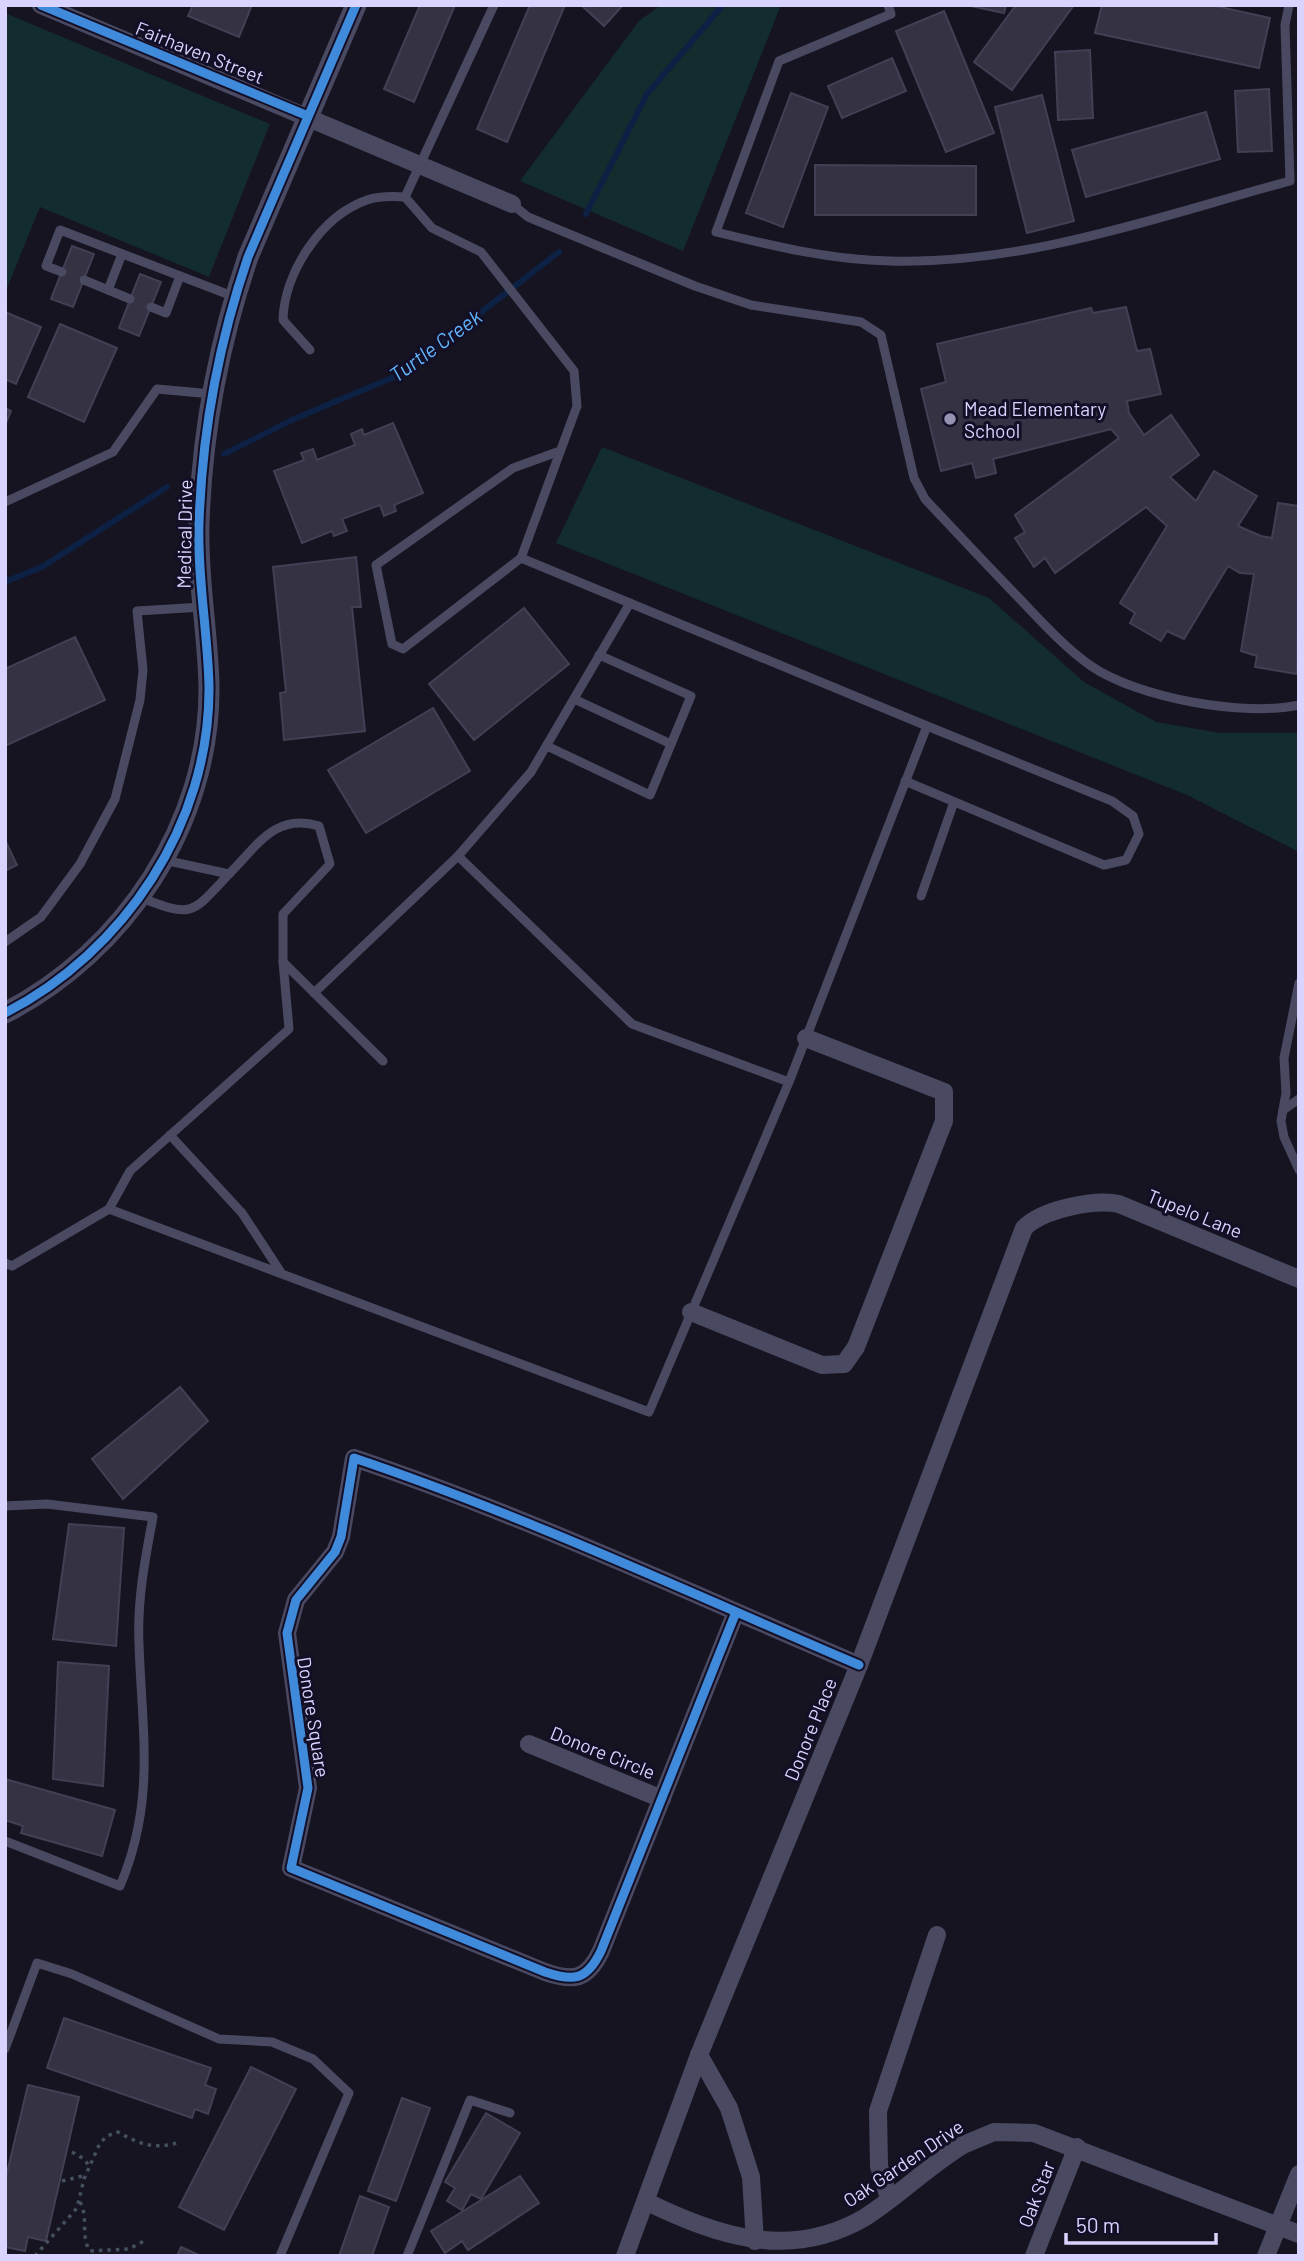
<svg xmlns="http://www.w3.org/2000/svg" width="1304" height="2261" viewBox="0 0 1304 2261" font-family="Barlow,sans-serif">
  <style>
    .green { fill: #132c2d }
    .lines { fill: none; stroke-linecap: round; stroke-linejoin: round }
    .stream { stroke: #0d2144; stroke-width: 6 }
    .building { fill: #343243; stroke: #433f54; stroke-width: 2 }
    .path { stroke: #44505f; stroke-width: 3.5; stroke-dasharray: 3.5 5; stroke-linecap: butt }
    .service { stroke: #4a4962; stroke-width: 9 }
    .minor { stroke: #4a4962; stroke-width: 18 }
    .tertiary { stroke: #4a4962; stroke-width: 21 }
    .cycleway-casing { stroke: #130f26; stroke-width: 13 }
    .cycleway { stroke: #408adc; stroke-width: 9 }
    .poi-dot { fill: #9591b1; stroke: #130f26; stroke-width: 2.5 }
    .labels { text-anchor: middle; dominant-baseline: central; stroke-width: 6; stroke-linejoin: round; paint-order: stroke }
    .street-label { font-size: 19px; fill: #d9d4ff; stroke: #130f26 }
    .poi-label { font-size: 19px; fill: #d9d4ff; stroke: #130f26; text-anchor: start }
    .water-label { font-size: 21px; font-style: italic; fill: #62b6ff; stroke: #130f26 }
  </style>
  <rect width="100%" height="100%" fill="#161421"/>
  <g class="green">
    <polygon points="661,5 781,5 683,251 520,181 639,21"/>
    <polygon points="5,13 270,124 209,277 40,207 5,293"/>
    <polygon points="602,447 989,598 1084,682 1156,722 1220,733 1299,733 1299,852 1187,795 556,543"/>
  </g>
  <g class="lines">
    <g class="stream">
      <polyline points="586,214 647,94 723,5"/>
      <polyline points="224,454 294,419 401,374 559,252"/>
      <polyline points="5,582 42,567 167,487"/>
    </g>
  </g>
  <g class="building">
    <polygon points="193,5 252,5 239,37 188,16"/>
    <polygon points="420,5 455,5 414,102 384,89"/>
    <polygon points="530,5 565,5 507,142 477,129"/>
    <polygon points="581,5 623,5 604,26"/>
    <polygon points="966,5 1006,5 1004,13"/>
    <polygon points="1016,5 1074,5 1012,90 974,62"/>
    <polygon points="1102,5 1211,5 1270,18 1259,68 1095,33"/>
    <polygon points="944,11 994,133 946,152 896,31"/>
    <polygon points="1090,50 1093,118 1058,120 1055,52"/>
    <polygon points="892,58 906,91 842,118 828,86"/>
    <polygon points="1269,89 1272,151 1238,152 1235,91"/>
    <polygon points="791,93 828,107 783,227 746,213"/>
    <polygon points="1042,95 1074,221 1027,233 995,107"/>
    <polygon points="1206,112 1220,159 1086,197 1072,150"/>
    <polygon points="815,165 976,166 976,215 815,215"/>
    <polygon points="72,246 94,254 73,307 51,299"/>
    <polygon points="140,274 161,282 139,336 119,328"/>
    <polygon points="1126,307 1137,351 1150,349 1161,394 1127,401 1129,413 1144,435 1171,415 1199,455 1170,477 1196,501 1214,471 1257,496 1238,526 1261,536 1272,538 1278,503 1299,506 1297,674 1255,667 1257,656 1241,651 1254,574 1240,573 1228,566 1184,639 1167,631 1161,641 1130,623 1135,613 1120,603 1167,526 1146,507 1055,573 1045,558 1034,567 1015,538 1025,532 1015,515 1119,438 1111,429 993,459 996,473 976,478 972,463 941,471 921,389 946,382 937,344 1091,308 1093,313"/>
    <polygon points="5,312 41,327 16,384 5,379"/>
    <polygon points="60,324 117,348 84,422 28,397"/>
    <polygon points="5,408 11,411 5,425"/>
    <polygon points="393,423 423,493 394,505 396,511 384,516 380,505 342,519 347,531 334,536 332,531 302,543 274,471 304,460 301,453 313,449 317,460 355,445 351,434 362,429 364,435"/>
    <polygon points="356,557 361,607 352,607 365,731 284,740 280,693 286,692 273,567"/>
    <polygon points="524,608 569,664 474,740 429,684"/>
    <polygon points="75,637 105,700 5,746 5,669"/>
    <polygon points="433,708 470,771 366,833 328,770"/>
    <polygon points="5,840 17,865 5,871"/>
    <polygon points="180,1387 208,1421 123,1499 92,1459"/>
    <polygon points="69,1524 124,1528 116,1646 53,1639"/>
    <polygon points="58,1662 109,1666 103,1786 53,1779"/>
    <polygon points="5,1779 115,1810 102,1856 21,1833 23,1826 5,1820"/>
    <polygon points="64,2018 211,2068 205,2085 216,2089 208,2114 195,2109 192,2118 47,2068"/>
    <polygon points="251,2067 296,2089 224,2230 179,2207"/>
    <polygon points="28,2085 79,2097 46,2241 28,2237 25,2251 5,2247 5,2181"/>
    <polygon points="402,2098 430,2108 396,2201 368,2191"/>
    <polygon points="486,2113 520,2133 481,2199 471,2194 462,2210 447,2201 455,2188 445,2182"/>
    <polygon points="520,2176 539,2203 468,2250 462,2241 445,2253 431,2231"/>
    <polygon points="360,2196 389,2207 372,2256 339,2256"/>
    <polygon points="181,2247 201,2256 177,2256"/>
  </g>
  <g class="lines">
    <g class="path">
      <polyline points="72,2152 84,2159 90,2167"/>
      <polyline points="62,2181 87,2175"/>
      <path d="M80,2202C89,2218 80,2236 90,2251L129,2249L144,2241"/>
      <path d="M35,2256L77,2208L84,2179L100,2143L107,2136L118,2132C141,2145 155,2150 180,2142"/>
    </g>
    <g class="service">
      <path d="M888,5L891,14L779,61L716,232C773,246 831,260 890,261C1026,265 1160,216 1290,181L1285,25L1289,5"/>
      <path d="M512,204L528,217L695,286L751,305L861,322L881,335L914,478L925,499C955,531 986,564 1017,596C1040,620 1064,647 1091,666C1138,698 1244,717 1299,705"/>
      <polyline points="62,272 46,266 60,230 235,297"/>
      <polyline points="84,280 130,299"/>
      <polyline points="108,290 122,254"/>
      <polyline points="151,307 166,313 180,276"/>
      <path d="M310,350L283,320C284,273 321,216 367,200C379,196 391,196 405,197"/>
      <polyline points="5,502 113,452 157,389 212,394"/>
      <polyline points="521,558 403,649 392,644 376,565 513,468 560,451"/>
      <polyline points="630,603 531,772 458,856 632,1024 789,1082"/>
      <polyline points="574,699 671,744"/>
      <polyline points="547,746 650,795 691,696 599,655"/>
      <polyline points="905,781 1104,865 1126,860 1139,834 1133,816 1112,801 927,726"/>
      <polyline points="921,896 954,802"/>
      <path d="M139,897C193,918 191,915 229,874L164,860"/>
      <polyline points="5,942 41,917 80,864 115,799 140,700 143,670 137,611 202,607"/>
      <polyline points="283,962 383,1061"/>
      <polyline points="1299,983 1284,1058 1286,1093 1281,1121 1284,1137 1299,1170"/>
      <polyline points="314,993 458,856"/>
      <polyline points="1283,1110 1299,1099"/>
      <polyline points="170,1135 242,1213 280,1271"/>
      <path d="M109,1209L130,1171L289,1029L283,962V914L330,864L319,826C275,813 258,845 229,874"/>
      <polyline points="5,1263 12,1266 109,1209 649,1412 789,1082 927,726 521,558 577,406 574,371 481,252 432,228 405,197 494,5"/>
      <path d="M5,1506L47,1504L153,1517C145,1559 137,1601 139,1644C142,1733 156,1801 120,1886L5,1841"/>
      <polyline points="5,2049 37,1963 72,1974 219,2039 272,2042 313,2059 349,2093 280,2256"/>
      <polyline points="407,2256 470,2100 510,2113"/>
    </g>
    <g class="minor">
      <polyline points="41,5 512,204"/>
      <polyline points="691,1312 822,1365 844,1364 856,1347 944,1121 944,1092 806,1038"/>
      <path d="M736,1612L601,1951C587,1980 574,1982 545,1972L291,1868L308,1788L287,1633L296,1600L335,1552L341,1537L354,1458C526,1516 692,1594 859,1665"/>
      <polyline points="529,1744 662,1799"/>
      <polyline points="699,2055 729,2108 751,2177 755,2241"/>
      <polyline points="889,2198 879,2166 878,2111 937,1935"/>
      <path d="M647,2202C718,2236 789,2261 864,2218C899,2196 928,2166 963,2145L994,2132L1034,2133L1299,2234"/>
      <path d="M625,2256L699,2055L859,1665L1024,1228C1043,1209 1094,1199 1119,1204L1299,1279"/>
      <polyline points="1034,2256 1077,2147"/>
      <polyline points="1266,2256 1299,2174"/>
    </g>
    <path class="tertiary" d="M5,1013C124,952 210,824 209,687C208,632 197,578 199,523C202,433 219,342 248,257L356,5"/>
    <g class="cycleway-casing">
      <g id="cycleway">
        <polyline points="41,5 308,116"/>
        <path d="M5,1013C124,952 210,824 209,687C208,632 197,578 199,523C202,433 219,342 248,257L356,5"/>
        <path d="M736,1612L601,1951C587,1980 574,1982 545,1972L291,1868L308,1788L287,1633L296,1600L335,1552L341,1537L354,1458C526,1516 692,1594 859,1665"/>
      </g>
    </g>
    <use href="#cycleway" class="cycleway"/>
  </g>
  <circle class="poi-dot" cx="950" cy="419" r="7"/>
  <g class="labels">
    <g class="street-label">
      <text transform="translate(200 52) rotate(22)">Fairhaven Street</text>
      <text transform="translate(184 534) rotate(-89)">Medical Drive</text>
      <text transform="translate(1195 1213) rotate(22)">Tupelo Lane</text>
      <text transform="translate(314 1717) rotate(81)">Donore Square</text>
      <text transform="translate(810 1729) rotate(-68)">Donore Place</text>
      <text transform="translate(603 1752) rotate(22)">Donore Circle</text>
      <text transform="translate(903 2163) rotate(-34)">Oak Garden Drive</text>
      <text transform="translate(1036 2194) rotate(-69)">Oak Star</text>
    </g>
    <g class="poi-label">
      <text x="964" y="408">Mead Elementary<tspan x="964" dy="22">School</tspan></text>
    </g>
    <g class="water-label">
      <text transform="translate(435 345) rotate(-36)">Turtle Creek</text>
    </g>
  </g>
  <rect width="1304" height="2261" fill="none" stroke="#d9d4ff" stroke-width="14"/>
  <path d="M1066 2233v10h150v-10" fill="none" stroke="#d9d4ff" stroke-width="3.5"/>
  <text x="1076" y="2233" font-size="21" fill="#d9d4ff" stroke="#130f26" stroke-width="5" paint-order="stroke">50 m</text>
</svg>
